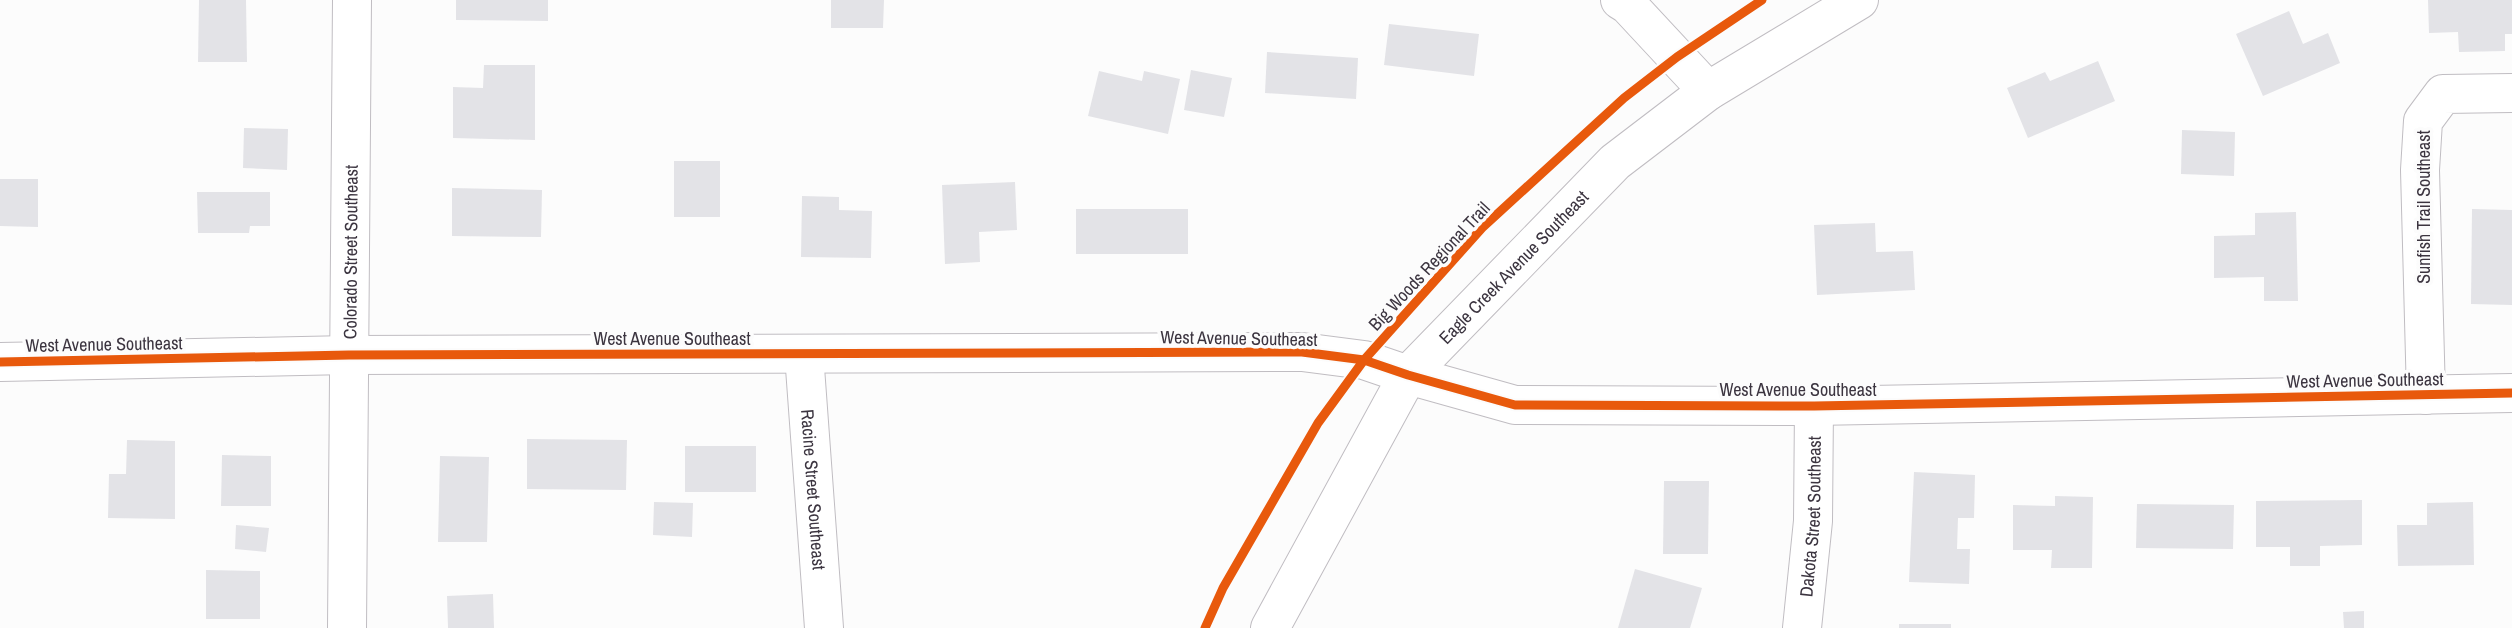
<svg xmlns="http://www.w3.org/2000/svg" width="2512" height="628" viewBox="0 0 2512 628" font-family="'Archivo Narrow',sans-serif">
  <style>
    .building { fill: #e3e3e7 }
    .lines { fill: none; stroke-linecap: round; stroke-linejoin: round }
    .street-casing { stroke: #c0bdc2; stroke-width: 40 }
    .secondary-casing { stroke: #c0bdc2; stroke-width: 40 }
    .street { stroke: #fff; stroke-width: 38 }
    .secondary { stroke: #fff; stroke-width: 38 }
    .cycleway-casing { stroke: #fcfcfc; stroke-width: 13 }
    .cycleway { stroke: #e8590c; stroke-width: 9 }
    .labels { text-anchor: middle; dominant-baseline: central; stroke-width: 7; stroke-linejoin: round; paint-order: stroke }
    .street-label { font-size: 18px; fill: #3c3540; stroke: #fcfcfc }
  </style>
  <rect width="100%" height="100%" fill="#fcfcfc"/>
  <g class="building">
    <polygon points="199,0 246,0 247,62 198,62"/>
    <polygon points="456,0 548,0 548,21 456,20"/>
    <polygon points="831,0 884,0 883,28 831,28"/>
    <polygon points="2428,0 2512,0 2512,34 2505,34 2505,51 2459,52 2458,32 2429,33"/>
    <polygon points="2289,11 2303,44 2328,33 2340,63 2263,96 2236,34"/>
    <polygon points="1389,24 1479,34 1474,76 1384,65"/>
    <polygon points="1267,52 1358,58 1356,99 1265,93"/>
    <polygon points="2098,61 2115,101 2028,138 2007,88 2045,72 2050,81"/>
    <polygon points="484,65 535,65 535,140 453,138 453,87 483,88"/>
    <polygon points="1191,70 1232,78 1224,117 1184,110"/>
    <polygon points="1099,71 1142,81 1144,71 1180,79 1168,134 1088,116"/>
    <polygon points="244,128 288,129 287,170 243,168"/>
    <polygon points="2182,130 2235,132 2234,176 2181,174"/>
    <rect x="674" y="161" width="46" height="56"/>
    <polygon points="0,179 38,179 38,227 0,226"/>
    <polygon points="1015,182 1017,230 979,232 980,262 945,264 942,185"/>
    <polygon points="452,188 542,190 541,237 452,236"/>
    <polygon points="197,192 270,192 270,226 250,226 249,233 198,233"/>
    <polygon points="802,196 839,197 839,210 872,211 871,258 801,257"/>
    <rect x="1076" y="209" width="112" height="45"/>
    <polygon points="2472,209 2512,210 2512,305 2471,304"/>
    <polygon points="2296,212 2298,301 2264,301 2264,277 2214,278 2214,236 2255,235 2255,213"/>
    <polygon points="1875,223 1876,252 1913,251 1915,290 1817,295 1814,225"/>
    <polygon points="527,439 627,440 626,490 527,489"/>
    <polygon points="127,440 175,441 175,519 108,518 109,474 126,474"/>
    <rect x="685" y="446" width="71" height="46"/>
    <polygon points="222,455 271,456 271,506 221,506"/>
    <polygon points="440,456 489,457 487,542 438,542"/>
    <polygon points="1914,472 1975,475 1974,518 1958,518 1957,549 1970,549 1969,584 1909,582"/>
    <polygon points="1664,481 1709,481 1708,554 1663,554"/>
    <polygon points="2055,496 2093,497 2092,568 2051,568 2052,550 2013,550 2013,505 2055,506"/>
    <polygon points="2362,500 2362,545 2320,546 2320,566 2290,566 2290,547 2256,547 2256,501"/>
    <polygon points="654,502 693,503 692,537 653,535"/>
    <polygon points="2473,502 2474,565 2398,566 2397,525 2427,525 2427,503"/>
    <polygon points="2137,504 2234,505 2233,549 2136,548"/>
    <polygon points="236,525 269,528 266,552 235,549"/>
    <polygon points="1635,569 1702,588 1690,628 1618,628"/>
    <polygon points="206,570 260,571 260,619 206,619"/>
    <polygon points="493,594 494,628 448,628 447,596"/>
    <polygon points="2364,611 2364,628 2344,628 2343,612"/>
    <rect x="1899" y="624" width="52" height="4"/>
  </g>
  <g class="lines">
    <g class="street-casing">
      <g id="street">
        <polyline points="1620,0 1628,5 1708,91"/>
        <path id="s1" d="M804,354L824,628"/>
        <polyline points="0,362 349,355 1302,352 1364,360 1408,375 1515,405 1814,406 2512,393"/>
        <polyline points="2426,395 2420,170 2423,121 2443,94 2512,93"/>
        <path id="s2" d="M347,628L352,0"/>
        <path id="s3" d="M1802,628L1813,521L1814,406"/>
      </g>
    </g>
    <g class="secondary-casing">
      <g id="secondary">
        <path id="s4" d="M1270,628L1408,375L1615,162L1708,91L1859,0"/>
      </g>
    </g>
    <use href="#street" class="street"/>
    <use href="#secondary" class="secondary"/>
    <g class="cycleway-casing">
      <g id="cycleway">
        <polyline points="0,362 349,355 1302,352 1364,360 1408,375 1515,405 1814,406 2512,393"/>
        <polyline points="1205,628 1223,588 1318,423 1364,360 1482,228 1624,98 1677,57 1762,0"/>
      </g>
    </g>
    <use href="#cycleway" class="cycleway"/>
  </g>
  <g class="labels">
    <g class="street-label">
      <text transform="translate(2423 207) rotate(-90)">Sunfish Trail Southeast</text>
      <text stroke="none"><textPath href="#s2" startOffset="376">Colorado Street Southeast</textPath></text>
      <text transform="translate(1429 266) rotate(-47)">Big Woods Regional Trail</text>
      <text stroke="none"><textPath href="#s4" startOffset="439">Eagle Creek Avenue Southeast</textPath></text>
      <text x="672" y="338">West Avenue Southeast</text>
      <text transform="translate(1239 338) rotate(1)">West Avenue Southeast</text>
      <text transform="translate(104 344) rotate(-1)">West Avenue Southeast</text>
      <text transform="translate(2365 380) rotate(-1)">West Avenue Southeast</text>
      <text x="1798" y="389">West Avenue Southeast</text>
      <text stroke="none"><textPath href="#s1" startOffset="136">Racine Street Southeast</textPath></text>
      <text stroke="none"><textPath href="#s3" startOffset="112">Dakota Street Southeast</textPath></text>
    </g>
  </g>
</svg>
